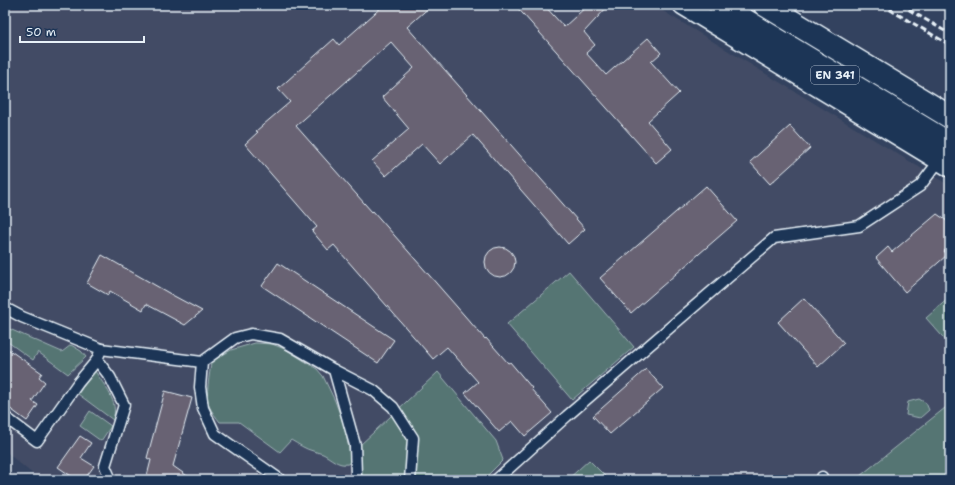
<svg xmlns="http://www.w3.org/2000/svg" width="955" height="485" viewBox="0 0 955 485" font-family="'Shantell Sans',sans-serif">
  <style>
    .built { fill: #434c65 }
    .green { fill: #547473; stroke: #9eb2b6 }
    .building { fill: #676273; stroke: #e8f1f8 }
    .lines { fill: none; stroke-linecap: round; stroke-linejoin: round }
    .lane-casing { stroke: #e8f1f8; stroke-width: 13 }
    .street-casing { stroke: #e8f1f8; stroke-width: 22 }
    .highway-casing { stroke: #e8f1f8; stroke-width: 25 }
    .lane { stroke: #1d3557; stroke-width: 10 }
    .street { stroke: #1d3557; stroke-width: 19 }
    .highway { stroke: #1d3557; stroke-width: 22 }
    .rail { stroke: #e8f1f8; stroke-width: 3; stroke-dasharray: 6 3; stroke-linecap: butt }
    .labels { text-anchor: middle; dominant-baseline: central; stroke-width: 3; stroke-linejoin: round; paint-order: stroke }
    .shield { fill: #1d3557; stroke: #abb9c8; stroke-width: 1 }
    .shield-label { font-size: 11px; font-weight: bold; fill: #e8f1f8 }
  </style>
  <rect width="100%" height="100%" fill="#33425f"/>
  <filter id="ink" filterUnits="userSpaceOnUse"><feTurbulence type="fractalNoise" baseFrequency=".025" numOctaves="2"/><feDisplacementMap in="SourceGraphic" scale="8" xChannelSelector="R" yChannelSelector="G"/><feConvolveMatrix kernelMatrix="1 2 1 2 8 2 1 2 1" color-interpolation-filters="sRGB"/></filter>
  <g filter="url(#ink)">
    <polygon class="built" points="5,5 653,5 950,186 950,480 40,480 5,451"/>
    <g class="green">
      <polygon points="569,271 634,347 572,400 507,324"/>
      <polygon points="950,297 950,345 926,318"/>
      <polygon points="5,327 62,352 71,345 81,351 86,357 68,374 38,352 33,360 5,340"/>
      <path d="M255,343L272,344L287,350L317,369L323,376L335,401L344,425L349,449L351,460L348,464C338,466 331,458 323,454C320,453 316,452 313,451C305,449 298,444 291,440L280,452L239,422H220C216,417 212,412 209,406C205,397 210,373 211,362L231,350Z"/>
      <path d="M94,371H95C105,387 119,401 113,420L78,394Z"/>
      <polygon points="438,372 496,441 503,460 483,480 361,480 359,446"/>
      <polygon points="919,399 926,403 929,410 920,418 906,415 908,402"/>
      <polygon points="950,404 950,480 855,480"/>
      <polygon points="90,411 111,426 101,441 80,426"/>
      <polygon points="589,460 609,480 567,480"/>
    </g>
    <g class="building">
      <polygon points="384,5 432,5 407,27 585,229 568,244 473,135 440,164 422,144 386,176 372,161 409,129 382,97 414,68 391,42 296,126 372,212 373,211 485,339 486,338 508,363 510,362 532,388 531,389 552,413 525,436 512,421 499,432 465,393 478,382 447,347 433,359 334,245 328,250 312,231 317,227 245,144 258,132 256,131 290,102 278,89 334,39 339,45"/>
      <polygon points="515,5 544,5 564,27 588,5 609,5 584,32 595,45 586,53 606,75 648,38 661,53 651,62 679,93 648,121 672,149 656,163"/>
      <polygon points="790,126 810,148 770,184 750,162"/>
      <polygon points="706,186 737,221 631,313 600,278"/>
      <polygon points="937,214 950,223 950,246 944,251 947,255 905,292 876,258 888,247 892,252"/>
      <circle cx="500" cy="262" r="15"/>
      <polygon points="102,255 174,296 202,311 185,325 146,304 143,310 110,291 108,295 87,283"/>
      <polygon points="278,263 394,340 378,363 262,286"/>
      <polygon points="804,298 844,343 818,367 778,322"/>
      <polygon points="5,347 42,373 39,377 45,382 32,401 38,405 27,421 5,405"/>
      <polygon points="646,369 663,388 610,434 593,416"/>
      <polygon points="165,391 192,398 173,466 193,480 146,480 151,460 147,458"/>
      <polygon points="80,436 91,443 81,458 94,466 84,480 77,480 58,467"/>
    </g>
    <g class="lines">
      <g class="lane-casing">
        <g id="lane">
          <polyline points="5,308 22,317 101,349 97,360 110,377 124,405 105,466 111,480"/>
          <polyline points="101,349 202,362 235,338 251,334 280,339 334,370 355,445 356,475 354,480"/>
          <polyline points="202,362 200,387 203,408 215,434 281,480"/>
          <polyline points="334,370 373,390 393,407 413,438 410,480"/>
          <polyline points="5,417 37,441 78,383 97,360"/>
          <polyline points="496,480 567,416 774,238 859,226 920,186 939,161"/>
          <polyline points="821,480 822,477"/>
        </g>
      </g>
      <g class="street-casing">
        <polyline id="street" points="683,5 950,167"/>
      </g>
      <g class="highway-casing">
        <g id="highway">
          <polyline points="720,5 950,144"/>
          <polyline points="765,5 950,117"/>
        </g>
      </g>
      <use href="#lane" class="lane"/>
      <use href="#street" class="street"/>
      <use href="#highway" class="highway"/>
      <g class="rail">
        <polyline points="882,5 950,45"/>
        <polyline points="901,5 950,34"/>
      </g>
    </g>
  </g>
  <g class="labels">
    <rect class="shield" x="811" y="66" width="48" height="18" rx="3"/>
    <g class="shield-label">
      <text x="835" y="75">EN 341</text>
    </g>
  </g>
  <rect width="955" height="485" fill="none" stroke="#1d3557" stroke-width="20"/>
  <rect x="10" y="10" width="935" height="465" fill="none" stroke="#e8f1f8" stroke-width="1.5" filter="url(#ink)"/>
  <path d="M20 36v6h124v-6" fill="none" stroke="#e8f1f8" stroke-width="2"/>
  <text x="26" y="36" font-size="12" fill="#e8f1f8" stroke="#1d3557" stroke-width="3" paint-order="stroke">50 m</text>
</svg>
